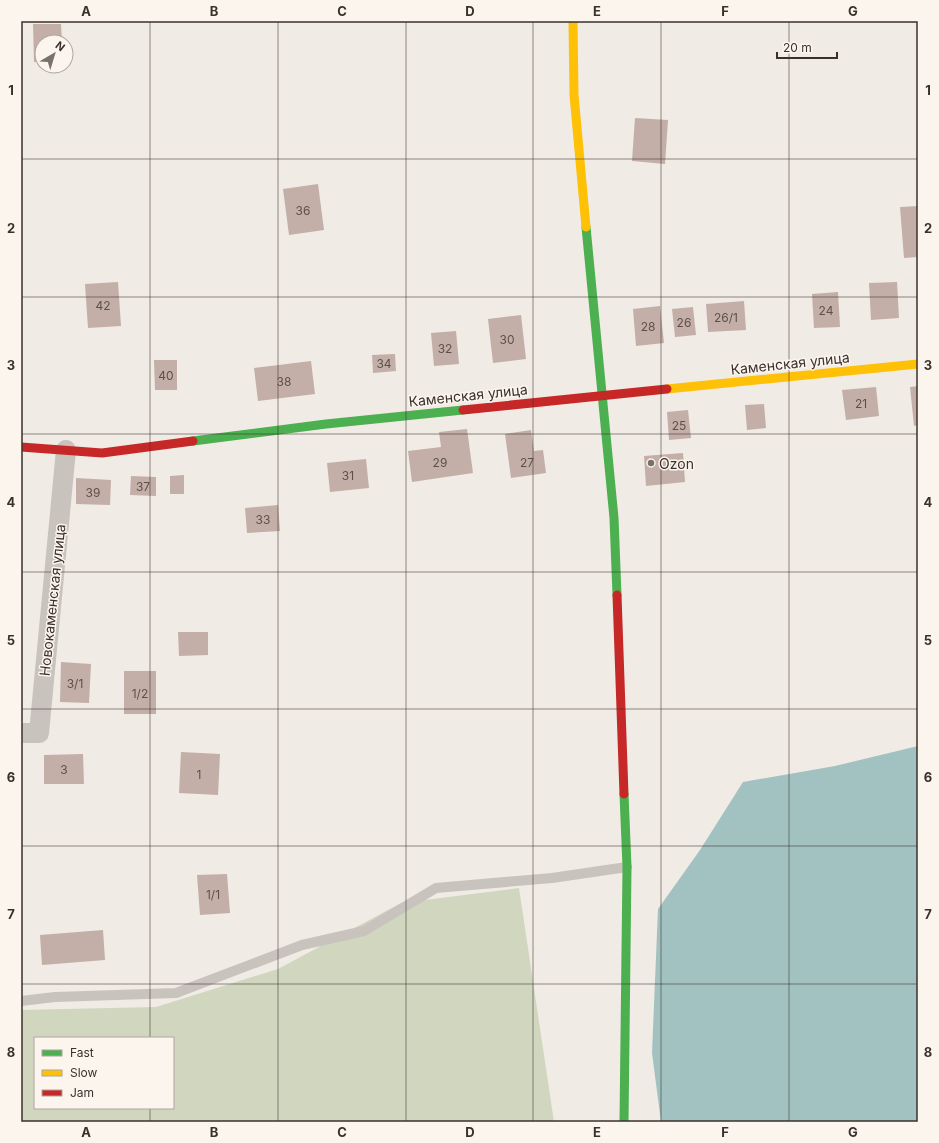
<svg xmlns="http://www.w3.org/2000/svg" width="939" height="1143" viewBox="0 0 939 1143" font-family="Inter,sans-serif">
  <style>
    .green { fill: #d1d6bf; fill-rule: evenodd }
    .water { fill: #a1c2c1 }
    .building { fill: #c3afa7 }
    .lines { fill: none; stroke-linecap: round; stroke-linejoin: round }
    .lane { stroke: #c9c3be; stroke-width: 10 }
    .street { stroke: #c9c3be; stroke-width: 20 }
    .fast { stroke: #4caf50; stroke-width: 9 }
    .slow { stroke: #ffc107; stroke-width: 9 }
    .jam { stroke: #c62828; stroke-width: 9 }
    .grid { fill: none; stroke: #3b302b; stroke-width: 1; stroke-opacity: 0.55 }
    .poi-dot { fill: #7a716c; stroke: #fbf5ee; stroke-width: 1.5 }
    .labels { text-anchor: middle; dominant-baseline: central; stroke-width: 3; stroke-linejoin: round; paint-order: stroke }
    .number-label { font-size: 12px; fill: #5d504a }
    .street-label { font-size: 14px; fill: #3b302b; stroke: #fbf5ee }
    .poi-label { font-size: 14px; fill: #3b302b; stroke: #fbf5ee; text-anchor: start }
    .neatline { fill: none; stroke: #3b302b; stroke-width: 1.5 }
    .grid-label { font-size: 13px; text-anchor: middle; font-weight: bold; fill: #3b302b }
  </style>
  <rect width="100%" height="100%" fill="#f0ebe5"/>
  <path class="green" d="M519,888L554,1122H21V1010L156,1007L278,969L401,903ZM35,1038H173V1108H35Z"/>
  <polygon class="water" points="918,746 918,1122 661,1122 652,1053 658,909 700,850 743,782 835,766"/>
  <g class="building">
    <polygon points="33,24 61,24 62,42 42,42 42,61 34,62"/>
    <polygon points="635,118 668,120 665,164 632,161"/>
    <polygon points="318,184 324,230 289,235 283,189"/>
    <polygon points="918,206 918,257 904,258 900,207"/>
    <polygon points="118,282 121,326 88,328 85,284"/>
    <polygon points="897,282 899,318 871,320 869,283"/>
    <polygon points="838,292 840,327 814,328 812,294"/>
    <polygon points="744,301 746,330 708,332 706,304"/>
    <polygon points="660,306 664,343 636,346 633,309"/>
    <polygon points="693,307 696,335 675,337 672,309"/>
    <polygon points="521,315 526,359 493,363 488,319"/>
    <polygon points="456,331 459,364 434,366 431,333"/>
    <polygon points="395,354 396,371 373,373 372,355"/>
    <polygon points="154,360 177,360 177,390 155,390"/>
    <polygon points="311,361 315,394 258,401 254,368"/>
    <polygon points="918,386 918,425 914,426 910,387"/>
    <polygon points="876,387 879,416 846,420 842,390"/>
    <polygon points="764,404 766,428 747,430 745,405"/>
    <polygon points="688,410 691,438 669,440 667,412"/>
    <polygon points="467,429 473,473 412,482 408,451 441,447 439,432"/>
    <polygon points="531,430 534,451 543,450 546,473 511,478 505,434"/>
    <polygon points="683,453 685,482 646,486 644,456"/>
    <polygon points="366,459 369,488 330,492 327,463"/>
    <polygon points="184,475 184,494 170,494 170,476"/>
    <polygon points="131,476 156,477 156,496 130,495"/>
    <polygon points="76,478 111,480 110,505 76,504"/>
    <polygon points="278,505 280,531 247,533 245,508"/>
    <polygon points="178,632 208,632 208,655 179,656"/>
    <polygon points="61,662 91,664 89,703 60,702"/>
    <rect x="124" y="671" width="32" height="43"/>
    <polygon points="181,752 220,754 218,795 179,793"/>
    <polygon points="83,754 84,784 44,784 44,755"/>
    <polygon points="227,874 230,913 200,915 197,875"/>
    <polygon points="103,930 105,960 42,965 40,935"/>
  </g>
  <g class="lines">
    <polyline class="lane" points="21,1001 55,997 176,993 302,945 364,931 436,888 552,878 627,867"/>
    <polyline class="street" points="21,733 39,733 66,450"/>
    <g class="fast">
      <polyline points="586,227 614,518 617,595"/>
      <polyline points="193,441 326,424 463,410"/>
      <polyline points="624,1122 627,867 624,794"/>
    </g>
    <g class="slow">
      <polyline points="573,21 574,95 586,227"/>
      <polyline points="667,389 918,364"/>
    </g>
    <g class="jam">
      <polyline points="463,410 667,389"/>
      <polyline points="21,447 102,453 193,441"/>
      <polyline points="617,595 624,794"/>
    </g>
  </g>
  <path class="grid" d="M150,21V1038M278,21V1122M406,21V1122M533,21V1122M661,21V1122M789,21V1122M21,159H918M21,297H918M21,434H918M21,572H918M21,709H918M21,846H918M21,984H918M150,1108V1122"/>
  <circle class="poi-dot" cx="651" cy="463" r="4"/>
  <g class="labels">
    <g class="number-label">
      <text x="303" y="210">36</text>
      <text x="103" y="305">42</text>
      <text x="826" y="310">24</text>
      <text x="726" y="317">26/1</text>
      <text x="684" y="322">26</text>
      <text x="648" y="326">28</text>
      <text x="507" y="339">30</text>
      <text x="445" y="348">32</text>
      <text x="384" y="363">34</text>
      <text x="166" y="375">40</text>
      <text x="284" y="381">38</text>
      <text x="861" y="403">21</text>
      <text x="679" y="425">25</text>
      <text x="440" y="462">29</text>
      <text x="527" y="462">27</text>
      <text x="348" y="475">31</text>
      <text x="143" y="486">37</text>
      <text x="93" y="492">39</text>
      <text x="263" y="519">33</text>
      <text x="75" y="683">3/1</text>
      <text x="140" y="693">1/2</text>
      <text x="64" y="769">3</text>
      <text x="199" y="774">1</text>
      <text x="213" y="894">1/1</text>
    </g>
    <g class="street-label">
      <text transform="translate(790 363) rotate(-6)">Каменская улица</text>
      <text transform="translate(468 395) rotate(-6)">Каменская улица</text>
      <text transform="translate(52 600) rotate(-84)">Новокаменская улица</text>
    </g>
    <g class="poi-label">
      <text x="659" y="463">Ozon</text>
    </g>
  </g>
  <rect width="939" height="1143" fill="none" stroke="#fbf5ee" stroke-width="44"/>
  <rect x="34" y="1037" width="140" height="72" fill="#fbf5ee" stroke="#aea6a0"/>
  <rect x="42" y="1050" width="20" height="6" fill="#4caf50" stroke="#aea6a0"/>
  <text x="70" y="1057" font-size="12" fill="#3b302b">Fast</text>
  <rect x="42" y="1070" width="20" height="6" fill="#ffc107" stroke="#aea6a0"/>
  <text x="70" y="1077" font-size="12" fill="#3b302b">Slow</text>
  <rect x="42" y="1090" width="20" height="6" fill="#c62828" stroke="#aea6a0"/>
  <text x="70" y="1097" font-size="12" fill="#3b302b">Jam</text>
  <g transform="translate(54 54) rotate(38)"><circle r="19" fill="#fbf5ee" stroke="#aea6a0"/>
  <path d="M0-3L7 15L0 10L-7 15Z" fill="#7a716c"/>
  <text y="-6" font-size="11" font-weight="bold" text-anchor="middle" fill="#3b302b">N</text>
  </g>
  <path d="M777 52v6h60v-6" fill="none" stroke="#3b302b" stroke-width="2"/>
  <text x="783" y="52" font-size="12" fill="#3b302b" stroke="#fbf5ee" stroke-width="3" paint-order="stroke">20 m</text>
  <rect x="22" y="22" width="895" height="1099" class="neatline"/>
  <g class="grid-label">
    <text x="86" y="16">A</text>
    <text x="214" y="16">B</text>
    <text x="342" y="16">C</text>
    <text x="470" y="16">D</text>
    <text x="597" y="16">E</text>
    <text x="725" y="16">F</text>
    <text x="853" y="16">G</text>
    <text x="11" y="95">1</text>
    <text x="928" y="95">1</text>
    <text x="11" y="233">2</text>
    <text x="928" y="233">2</text>
    <text x="11" y="370">3</text>
    <text x="928" y="370">3</text>
    <text x="11" y="507">4</text>
    <text x="928" y="507">4</text>
    <text x="11" y="645">5</text>
    <text x="928" y="645">5</text>
    <text x="11" y="782">6</text>
    <text x="928" y="782">6</text>
    <text x="11" y="919">7</text>
    <text x="928" y="919">7</text>
    <text x="11" y="1057">8</text>
    <text x="928" y="1057">8</text>
    <text x="86" y="1137">A</text>
    <text x="214" y="1137">B</text>
    <text x="342" y="1137">C</text>
    <text x="470" y="1137">D</text>
    <text x="597" y="1137">E</text>
    <text x="725" y="1137">F</text>
    <text x="853" y="1137">G</text>
  </g>
</svg>
